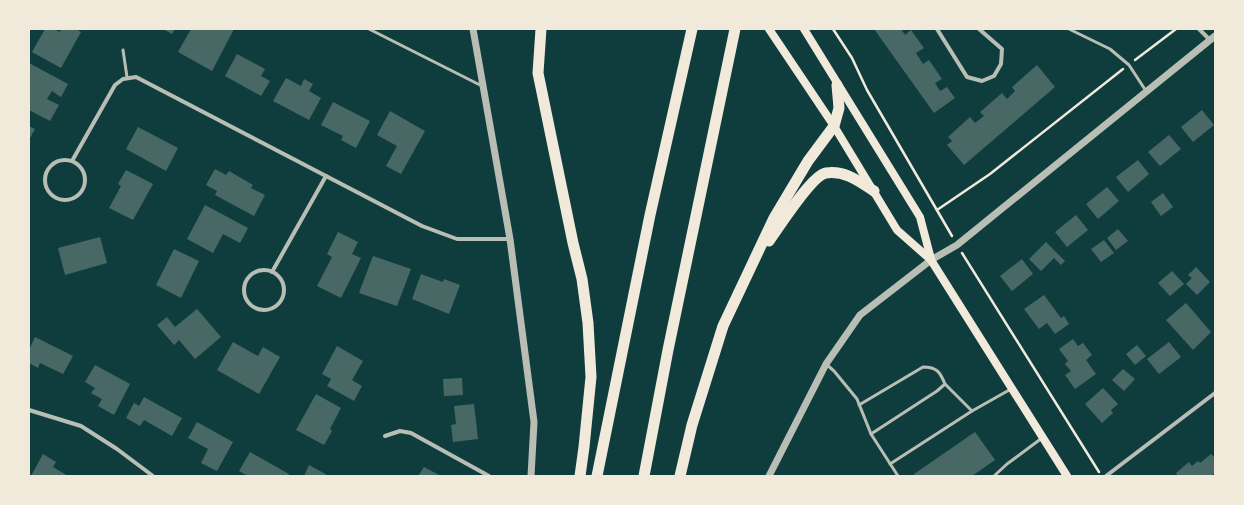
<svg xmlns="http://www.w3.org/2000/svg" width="1244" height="505" viewBox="0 0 1244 505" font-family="Cabin,sans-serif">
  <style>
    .building { fill: #486865 }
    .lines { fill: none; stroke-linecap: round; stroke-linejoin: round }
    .path { stroke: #f1e9da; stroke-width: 2.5 }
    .service { stroke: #b8beb3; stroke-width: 3 }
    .minor { stroke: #b8beb3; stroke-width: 4 }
    .tertiary { stroke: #b8beb3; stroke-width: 7 }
    .secondary { stroke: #f1e9da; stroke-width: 8 }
    .motorway { stroke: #f1e9da; stroke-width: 11 }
  </style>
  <rect width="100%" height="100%" fill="#0f3d3e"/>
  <g class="building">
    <polygon points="45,29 54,29 60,32 61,29 76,29 81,32 61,68 32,52"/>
    <polygon points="163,29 175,29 172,34"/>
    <polygon points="191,29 234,29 212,71 178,52"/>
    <polygon points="874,29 901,29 905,35 911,30 924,48 916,53 923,64 929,60 942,79 935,83 940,91 947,87 955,98 934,113"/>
    <polygon points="237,54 265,69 261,76 270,81 261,96 225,76"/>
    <polygon points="29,63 68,84 61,97 52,91 47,99 59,105 50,121 29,110"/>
    <polygon points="1037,65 1055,87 964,165 947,145 952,141 948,137 970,117 975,123 984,116 980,112 1002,93 1007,99 1015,91 1012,87"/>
    <polygon points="286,78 301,86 304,79 313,84 309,91 321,98 309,120 273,101"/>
    <polygon points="333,102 370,121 356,148 341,140 343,136 321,125"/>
    <polygon points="1202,110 1214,125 1193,142 1181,127"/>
    <polygon points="390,111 425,131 401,174 386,166 397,146 377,135"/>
    <polygon points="29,126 35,129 29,140"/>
    <polygon points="138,127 178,148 166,171 126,149"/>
    <polygon points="1169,135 1181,149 1160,166 1148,152"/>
    <polygon points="1138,160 1149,174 1128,192 1116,177"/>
    <polygon points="215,169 226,175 229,171 253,185 251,188 265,195 254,216 215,195 217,191 206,185"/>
    <polygon points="126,170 153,184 133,220 109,208 121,186 118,184"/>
    <polygon points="1107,187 1119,201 1098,219 1086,204"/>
    <polygon points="1163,193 1173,207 1161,216 1151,202"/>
    <polygon points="205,205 248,228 240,243 223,234 213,253 187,239"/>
    <polygon points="1076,215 1088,230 1067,247 1055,232"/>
    <polygon points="1118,229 1128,241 1116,250 1107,238"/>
    <polygon points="338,232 358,242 352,254 361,258 341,298 317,286 332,257 327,254"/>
    <polygon points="100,237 107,263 65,275 58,248"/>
    <polygon points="1104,240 1114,253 1101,262 1091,249"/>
    <polygon points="1046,242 1065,261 1061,265 1054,258 1041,271 1029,259"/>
    <polygon points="174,249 199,261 181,298 156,285"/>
    <polygon points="373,256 411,269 397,306 359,293"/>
    <polygon points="1022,259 1033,274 1012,291 1000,276"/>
    <polygon points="1196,267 1210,282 1197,295 1186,284 1192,278 1188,275"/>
    <polygon points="1172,271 1184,284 1170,296 1158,283"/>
    <polygon points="421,274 443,282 444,279 460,285 449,314 412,299"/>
    <polygon points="1044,295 1061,318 1064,316 1069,324 1055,334 1047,323 1039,329 1024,309"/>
    <polygon points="1186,303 1211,332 1193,350 1166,320"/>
    <polygon points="197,309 221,337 195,359 179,340 174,345 157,325 167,317 175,327"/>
    <polygon points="35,337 73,356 63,374 40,363 38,368 29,363 29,350"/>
    <polygon points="1073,339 1078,346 1083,343 1092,355 1086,360 1096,374 1075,389 1065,375 1071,371 1065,364 1068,361 1059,349"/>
    <polygon points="233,342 258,356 263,347 280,357 259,394 217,370"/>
    <polygon points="1169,342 1181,357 1159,374 1147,359"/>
    <polygon points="1137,345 1146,356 1135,365 1126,354"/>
    <polygon points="337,346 363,361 352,380 362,386 354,401 327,386 331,379 322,374"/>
    <polygon points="95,365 130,384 114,415 98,406 102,399 91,393 95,388 85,382"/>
    <polygon points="1123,369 1135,379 1124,391 1112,380"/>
    <polygon points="462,378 463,395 444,396 443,379"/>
    <polygon points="1103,388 1118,404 1111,410 1113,413 1102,423 1085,404"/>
    <polygon points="316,394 341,408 330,429 332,431 324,445 296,430"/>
    <polygon points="144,397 182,418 172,436 144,420 140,426 126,418 134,403 139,406"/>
    <polygon points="474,404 478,439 453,442 451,425 456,424 454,406"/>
    <polygon points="197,422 233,442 217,471 201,463 208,449 188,438"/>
    <polygon points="975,432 995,460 972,476 915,476 914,474"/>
    <polygon points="250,452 289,474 288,476 248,476 239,471"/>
    <polygon points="43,454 56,462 53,467 68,476 31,476"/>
    <polygon points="1211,454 1215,458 1215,472 1212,476 1178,476 1176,473 1189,462 1192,466 1198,461 1200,463"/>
    <polygon points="309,465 329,476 304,476"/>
    <polygon points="424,467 441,476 418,476"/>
  </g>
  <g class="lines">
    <g class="path">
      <polyline points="833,29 852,58 867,90 952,236"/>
      <polyline points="1135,60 1176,29"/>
      <polyline points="937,210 990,174 1123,69"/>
      <polyline points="962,253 1099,472"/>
    </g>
    <g class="service">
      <polyline points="369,29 482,86"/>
      <polyline points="1069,29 1110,49 1129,65 1146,91"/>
      <polyline points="123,50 127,77"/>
      <polyline points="826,364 834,371 857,399 871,434 898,476"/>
      <polyline points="945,384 972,411"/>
      <path d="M859,405L923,367C937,367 940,372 945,384L937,391L871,434"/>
      <polyline points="890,464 972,411 1011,389"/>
      <polyline points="994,476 1007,464 1042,438"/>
    </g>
    <g class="minor">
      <polyline points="937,29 967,77 982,81 994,76 1001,64 1002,49 979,29"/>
      <polyline points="1199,29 1210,40"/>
      <circle cx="65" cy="180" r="20"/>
      <polyline points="72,161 115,85 123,79 136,77 422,226 457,239 510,239"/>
      <circle cx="264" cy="290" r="20"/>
      <polyline points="272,272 326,176"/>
      <polyline points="29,410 81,426 117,449 153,476"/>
      <polyline points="385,436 400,431 411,433 489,476"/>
      <polyline points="1106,476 1215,393"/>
    </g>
    <g class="tertiary">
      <polyline points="473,29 510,239 534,422 531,476"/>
      <polyline points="769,476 826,364 860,315 931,260 957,245 1215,36"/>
    </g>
    <g class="secondary">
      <polyline points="769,29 834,126 897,230 931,260 1067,476"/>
      <polyline points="804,29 920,217 931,259"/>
    </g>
    <g class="motorway">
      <polyline points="541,29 538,73 573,243 582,279 588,323 591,377 584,447 580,476"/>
      <path d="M769,241C779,227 812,175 826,173C845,170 860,182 874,191"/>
      <polyline points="597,476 650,215 692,29"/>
      <polyline points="644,476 668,350 735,29"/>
      <polyline points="680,476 692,425 723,326 774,218 808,161 834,126 839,108 837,85"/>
    </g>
  </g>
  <rect width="1244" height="505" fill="none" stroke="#f1e9da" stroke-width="60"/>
</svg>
